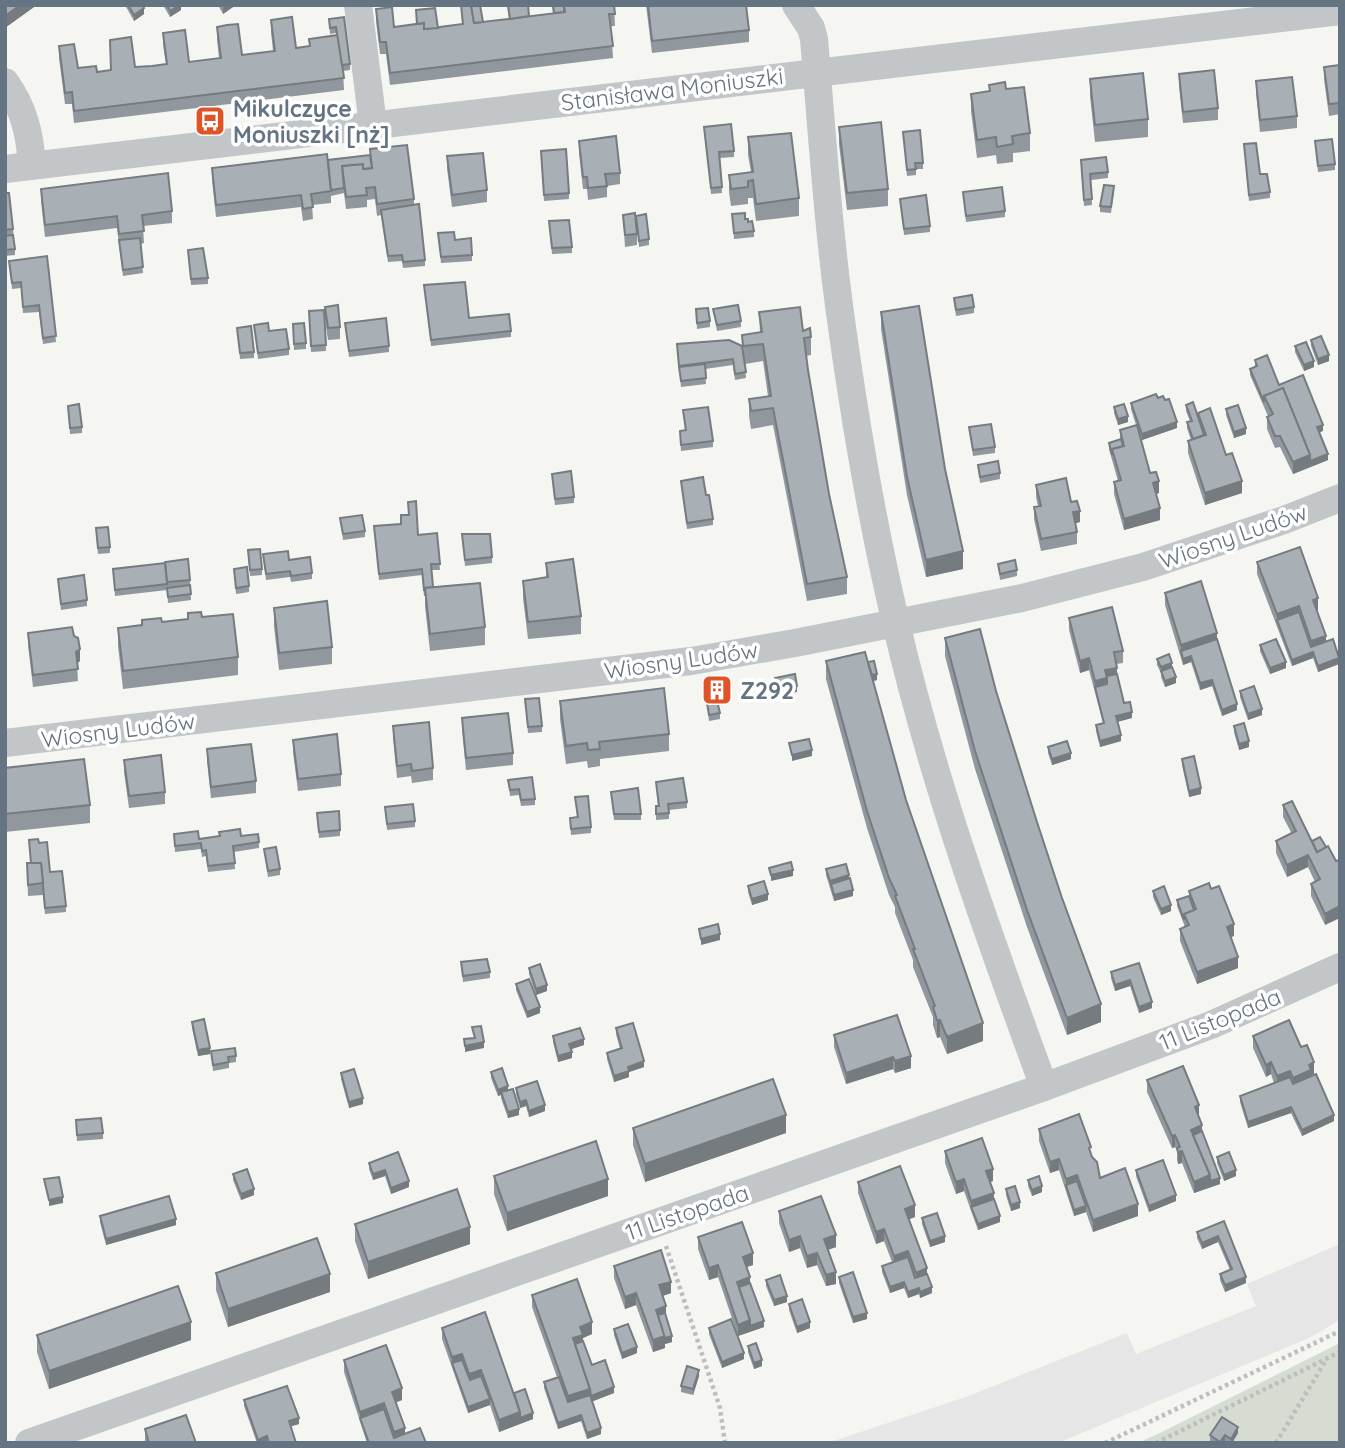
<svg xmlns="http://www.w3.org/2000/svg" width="1345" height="1448" viewBox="0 0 1345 1448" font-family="Quicksand,sans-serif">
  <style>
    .built { fill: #e5e6e5 }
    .green { fill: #d6dcd2 }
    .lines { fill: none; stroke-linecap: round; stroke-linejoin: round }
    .path { stroke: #bcbec0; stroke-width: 4.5; stroke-dasharray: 3.5 3.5; stroke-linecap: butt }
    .minor { stroke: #c2c6c9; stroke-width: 28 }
    .wall { fill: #90979d }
    .shaded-wall { fill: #767b7f }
    .building { fill: #a8b0b6; stroke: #767b7f; stroke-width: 2 }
    .labels { text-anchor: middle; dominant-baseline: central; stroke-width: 7; stroke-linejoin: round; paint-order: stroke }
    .street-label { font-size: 23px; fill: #647482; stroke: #fff }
    .poi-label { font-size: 23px; font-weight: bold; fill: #647482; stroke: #fff; text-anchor: start }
  </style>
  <rect width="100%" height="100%" fill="#f5f5f1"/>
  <polygon class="built" points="1340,1244 1340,1320 1309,1338 1058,1443 828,1443 966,1397 1127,1333 1136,1354 1256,1306 1247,1284"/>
  <polygon class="green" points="1340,1343 1340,1443 1138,1443 1162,1432"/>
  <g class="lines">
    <g class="path">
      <polyline points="666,1246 720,1408 725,1443"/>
      <polyline points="1105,1443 1340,1331"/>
      <polyline points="1156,1443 1340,1352"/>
      <polyline points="1276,1443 1326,1360"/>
    </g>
    <g class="minor">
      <polyline points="358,5 373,125"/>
      <path d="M796,5L811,28L814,39C822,133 828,227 841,320C855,421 872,523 896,623C933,782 988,934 1044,1087"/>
      <path d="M5,82C24,108 30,134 32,166"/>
      <polyline points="5,169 1340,11"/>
      <polyline points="5,743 691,661 795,643 1022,598 1143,567 1284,520 1340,498"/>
      <polyline points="29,1443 1044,1087 1211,1025 1340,967"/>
    </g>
  </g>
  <g class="wall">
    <polygon points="125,5 143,5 144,14 134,21"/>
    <polygon points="163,5 181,5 181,10 170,17"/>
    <polygon points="218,5 233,5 233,7 223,14"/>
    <polygon points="461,5 483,22 509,19 507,5 528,5 529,16 553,13 552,5 614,5 615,26 611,26 613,58 390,85 386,54 380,54 376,21 376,9 394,27 417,24 416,10 438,28 462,24"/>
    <polygon points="646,5 746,5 749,30 749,42 652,53"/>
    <polygon points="344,17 350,64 350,70 343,71 344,90 74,123 72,104 65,104 59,58 59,46 78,68 97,72 152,66 166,64 163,45 163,33 189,62 219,58 217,39 217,27 242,55 273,51 271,32 271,20 296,48 309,46 309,39 337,35 336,33 330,34 329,19"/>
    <polygon points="1340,65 1340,114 1329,116 1324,79 1324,67"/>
    <polygon points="1179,74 1218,108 1218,120 1183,123 1179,86"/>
    <polygon points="1090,79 1148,119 1148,137 1095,142 1090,96"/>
    <polygon points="1256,81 1297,116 1297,128 1260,132 1256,93"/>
    <polygon points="989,85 1006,89 1030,133 1030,151 1013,153 1013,162 997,164 996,155 977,158 971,111 971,94 989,91"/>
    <polygon points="704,127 734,151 734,157 719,158 722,193 711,194"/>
    <polygon points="839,127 888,189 888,206 847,210 839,144"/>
    <polygon points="903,132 923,163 923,169 916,169 916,175 907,176"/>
    <polygon points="748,137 799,198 799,216 756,221 753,198 748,198 748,204 731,206 729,192 729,175 751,172 748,155"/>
    <polygon points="579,141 620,173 620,184 607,186 607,197 588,200 587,189 583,189 579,153"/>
    <polygon points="1315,141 1335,164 1335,170 1318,172"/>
    <polygon points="1244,144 1270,192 1270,198 1249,201"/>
    <polygon points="370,149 414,199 414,205 425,260 425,266 403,268 402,261 388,262 381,215 377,216 375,199 367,200 367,207 346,209 344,193 331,196 331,203 312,205 313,219 303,221 301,207 216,217 212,180 212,168 328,160 370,155"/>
    <polygon points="447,156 487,190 487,202 452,207 447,168"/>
    <polygon points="541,157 569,193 569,199 544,201"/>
    <polygon points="1081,166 1108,172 1108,178 1091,180 1092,205 1084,206"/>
    <polygon points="41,189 172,211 172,223 143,226 144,243 141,244 143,273 123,276 117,228 45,237 41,201"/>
    <polygon points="963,192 1005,211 1005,217 966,222"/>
    <polygon points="1114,192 1111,213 1100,212 1100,206"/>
    <polygon points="5,193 13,229 15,249 15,255 5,256"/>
    <polygon points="900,199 930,226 930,232 904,235"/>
    <polygon points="732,214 748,222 754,231 754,237 734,239"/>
    <polygon points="623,215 637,234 637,245 625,247"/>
    <polygon points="636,216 649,239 649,245 639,247"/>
    <polygon points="549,221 572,247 572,253 552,254"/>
    <polygon points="438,233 455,240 472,255 472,261 441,263"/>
    <polygon points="188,250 208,278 208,284 191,285"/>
    <polygon points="47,256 56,342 43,344 39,312 23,313 21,288 12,289 9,261"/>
    <polygon points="424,285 469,318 511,331 511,337 431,346"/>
    <polygon points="954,298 974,307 974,313 956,316"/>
    <polygon points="325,307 340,327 340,339 328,340 325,319"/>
    <polygon points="696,309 710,321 710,327 697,329"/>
    <polygon points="713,309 741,321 741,327 717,331"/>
    <polygon points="324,310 326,351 311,352 309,311"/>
    <polygon points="759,312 803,331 811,337 811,355 806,356 829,494 847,577 847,594 807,601 773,425 751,429 749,416 749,399 768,396 763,361 745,364 746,378 735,380 733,365 705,369 706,384 681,387 677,344 742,346 742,335 760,333"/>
    <polygon points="881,312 945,469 963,569 926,577 907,495 881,329"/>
    <polygon points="345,323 389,346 389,352 349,357"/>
    <polygon points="254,325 269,331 289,349 289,355 258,359"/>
    <polygon points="237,328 254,352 254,358 240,359"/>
    <polygon points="293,330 306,343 306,349 294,350"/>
    <polygon points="1311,340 1329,361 1318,365 1311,346"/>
    <polygon points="1295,346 1314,367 1304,371 1295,352"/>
    <polygon points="1255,360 1323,431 1319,432 1328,460 1293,474 1280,447 1275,448 1267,429 1267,417 1268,416 1250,375 1250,369 1255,367"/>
    <polygon points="1158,398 1177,428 1142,440 1138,430 1150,473 1159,493 1156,494 1160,520 1124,530 1114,494 1114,482 1118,481 1109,449 1109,443 1120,440 1120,430 1136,425 1131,409 1131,403"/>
    <polygon points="1186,405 1198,419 1198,413 1226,455 1242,493 1205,505 1188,453 1188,441 1191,440 1187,428 1187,422 1190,421 1186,411"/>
    <polygon points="68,406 82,427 82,433 70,434"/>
    <polygon points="1114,407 1128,422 1118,425 1114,413"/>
    <polygon points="1226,409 1246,434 1234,438 1226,415"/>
    <polygon points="683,410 713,441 713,447 681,451 680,431 685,430"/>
    <polygon points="969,427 995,447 995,453 973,456"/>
    <polygon points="978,465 1000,473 1000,479 980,483"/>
    <polygon points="552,474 574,497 574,503 555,505"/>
    <polygon points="681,481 706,495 713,519 713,525 687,529"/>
    <polygon points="1036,485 1071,502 1080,522 1075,523 1077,532 1077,544 1041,551 1034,519 1034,507 1038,506 1036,497"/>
    <polygon points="340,518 365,531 365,537 343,540"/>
    <polygon points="374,526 418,535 437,533 440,570 431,570 433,587 485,627 485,645 430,651 425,606 425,596 424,596 422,575 379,580"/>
    <polygon points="96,534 110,547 110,553 98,554"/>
    <polygon points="462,534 492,557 492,563 465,566"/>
    <polygon points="263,554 289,560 312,573 312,579 291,582 290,577 266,580"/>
    <polygon points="248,556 262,569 262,575 250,576"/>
    <polygon points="1257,562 1318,610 1317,611 1326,641 1339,664 1318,672 1313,658 1292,666 1257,574"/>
    <polygon points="546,563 581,616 581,634 528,639 523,598 523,581 546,578"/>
    <polygon points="998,564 1017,570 1017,576 1000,580"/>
    <polygon points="113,569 190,580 191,600 168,603 167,590 115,596"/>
    <polygon points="234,569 249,586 249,592 236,594"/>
    <polygon points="58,579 87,600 87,606 61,610"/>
    <polygon points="1165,593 1217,639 1237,710 1222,716 1212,686 1200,690 1191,662 1183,665 1165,605"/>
    <polygon points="274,608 332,647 332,664 279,670 274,626"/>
    <polygon points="188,613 202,617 238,657 238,675 123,689 118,646 118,628 142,625 142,620 162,622 188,619"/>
    <polygon points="1069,618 1123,651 1123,663 1116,664 1117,674 1124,703 1132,718 1117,722 1121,741 1100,747 1096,731 1096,725 1103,723 1089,670 1080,673 1069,630"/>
    <polygon points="28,633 74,636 80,661 77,663 78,681 33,687 28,645"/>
    <polygon points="945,638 996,691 1036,819 1101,1022 1067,1035 1027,927 975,769 945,656"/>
    <polygon points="1260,645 1286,668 1270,674 1260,651"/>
    <polygon points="1157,659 1176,683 1165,687 1161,677 1161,673 1157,665"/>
    <polygon points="826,661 868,662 877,680 873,681 906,800 983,1041 947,1054 940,1037 937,1038 933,1025 933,1017 913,967 913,960 895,913 895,907 889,895 867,828 826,679"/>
    <polygon points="711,681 723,687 721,696 716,697 711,693"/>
    <polygon points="1240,691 1262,715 1248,720 1240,697"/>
    <polygon points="525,699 542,726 542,732 528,733"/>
    <polygon points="560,701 669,734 669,751 600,759 600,766 588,768 587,761 566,764 560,719"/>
    <polygon points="707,703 720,713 720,719 709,721"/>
    <polygon points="462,718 513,753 513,765 466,770 462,730"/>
    <polygon points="393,726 433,768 433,780 412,783 411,776 397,778 393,737"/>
    <polygon points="1234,726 1249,747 1239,750 1234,732"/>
    <polygon points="293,740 341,774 341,786 298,791 293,752"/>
    <polygon points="1048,747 1071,759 1052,765 1048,753"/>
    <polygon points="207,749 256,781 256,793 211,798 207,761"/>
    <polygon points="1182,759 1201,794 1189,797 1182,765"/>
    <polygon points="124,760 165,792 165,804 129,808 124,772"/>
    <polygon points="5,768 90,805 90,823 5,832"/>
    <polygon points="508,780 535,799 535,805 521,806 519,795 510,796"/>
    <polygon points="656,782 687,802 687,808 669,810 669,819 656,820 656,806 658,806"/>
    <polygon points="611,792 641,814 641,820 614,820"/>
    <polygon points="575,797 591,827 591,833 571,835 570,818 577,817"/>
    <polygon points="1283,805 1312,841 1326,847 1325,925 1311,896 1311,884 1315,882 1308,867 1287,877 1276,853 1276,841 1292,834 1283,817"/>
    <polygon points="385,807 415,821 415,827 387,830"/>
    <polygon points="317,813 340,830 340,836 319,838"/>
    <polygon points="219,832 241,836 259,842 259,848 234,852 235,869 208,872 206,856 202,857 201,849 175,852 174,834 199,839 219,836"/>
    <polygon points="264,849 280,869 280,875 268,877"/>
    <polygon points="27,863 30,863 50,872 66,906 66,912 45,914 43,895 28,896"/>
    <polygon points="826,869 849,878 853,896 834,901 826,875"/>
    <polygon points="748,886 768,900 752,905 748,892"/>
    <polygon points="1153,891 1171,911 1161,915 1153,897"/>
    <polygon points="1189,891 1234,936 1230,937 1238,968 1197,984 1180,941 1180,929 1185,927 1177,906 1177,900 1189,897"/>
    <polygon points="461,962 490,972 490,978 463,982"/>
    <polygon points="1139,963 1152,1008 1139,1013 1130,986 1115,991 1111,978 1111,972"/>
    <polygon points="529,968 547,991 536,995 529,974"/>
    <polygon points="516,984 540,1013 527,1018 516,990"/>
    <polygon points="897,1015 911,1068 895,1073 893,1069 846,1084 834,1047 834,1035"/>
    <polygon points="192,1022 210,1054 198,1056 192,1028"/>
    <polygon points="616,1028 644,1067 629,1072 629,1077 614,1082 607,1059 607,1053 620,1049 616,1034"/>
    <polygon points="553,1036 584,1045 571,1049 572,1058 558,1062 553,1042"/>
    <polygon points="1253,1036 1301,1047 1314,1074 1311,1076 1334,1121 1302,1136 1291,1113 1248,1128 1240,1102 1240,1096 1274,1083 1271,1074 1266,1077 1253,1048"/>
    <polygon points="211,1051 236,1056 236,1062 229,1063 229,1068 213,1071"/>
    <polygon points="491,1072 508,1090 519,1115 508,1118 501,1098 501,1095 498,1096 491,1078"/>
    <polygon points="341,1073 363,1104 349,1108 341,1079"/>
    <polygon points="1147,1080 1199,1117 1202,1131 1220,1184 1194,1193 1182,1163 1178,1164 1177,1160 1177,1151 1175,1147 1172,1148 1147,1092"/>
    <polygon points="516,1088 545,1111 529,1117 526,1106 520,1108 516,1094"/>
    <polygon points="76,1126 103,1133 103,1139 77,1141"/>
    <polygon points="633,1128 786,1133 645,1182 633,1145"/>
    <polygon points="1039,1129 1091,1155 1100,1178 1138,1216 1093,1232 1086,1212 1074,1216 1059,1170 1050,1173 1039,1141"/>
    <polygon points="945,1151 993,1181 990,1182 1000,1222 978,1230 964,1191 956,1194 945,1163"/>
    <polygon points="398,1152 409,1187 391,1194 385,1176 373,1180 369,1169 369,1163"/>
    <polygon points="1217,1157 1236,1176 1224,1181 1217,1163"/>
    <polygon points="1136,1170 1176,1201 1149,1212 1136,1176"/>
    <polygon points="233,1174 254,1195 241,1200 233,1180"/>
    <polygon points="494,1176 608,1196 507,1231 494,1194"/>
    <polygon points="1028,1180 1042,1192 1032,1196 1028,1186"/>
    <polygon points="858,1182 915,1217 908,1219 927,1274 932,1293 920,1298 919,1294 908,1298 904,1288 890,1293 882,1272 882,1266 892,1262 884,1241 876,1244 858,1193"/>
    <polygon points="1006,1189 1020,1208 1011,1211 1006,1195"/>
    <polygon points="779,1211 836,1247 828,1250 836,1284 826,1286 817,1265 807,1268 800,1248 789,1252 779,1223"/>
    <polygon points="100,1216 176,1225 106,1245 100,1222"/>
    <polygon points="922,1218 945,1242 930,1247 922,1224"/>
    <polygon points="1224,1221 1246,1283 1225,1292 1220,1280 1220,1274 1230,1270 1218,1242 1202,1249 1197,1238 1197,1232"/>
    <polygon points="355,1224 470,1244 368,1279 355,1241"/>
    <polygon points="698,1237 753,1265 747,1267 750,1283 764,1327 738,1336 718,1277 709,1280 698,1249"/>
    <polygon points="614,1266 671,1293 663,1296 666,1317 672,1342 665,1344 665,1348 653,1352 636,1305 625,1309 614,1278"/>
    <polygon points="216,1273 330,1292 228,1327 216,1290"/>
    <polygon points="839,1277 867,1319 853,1323 839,1283"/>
    <polygon points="766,1280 787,1302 774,1306 766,1286"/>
    <polygon points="532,1295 592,1334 583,1338 583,1341 592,1365 614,1393 592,1401 601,1434 587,1439 581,1421 558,1429 544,1388 544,1382 557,1377 532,1307"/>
    <polygon points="789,1304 810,1328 797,1333 789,1310"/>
    <polygon points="442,1328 514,1393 533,1419 499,1432 490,1405 468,1413 442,1339"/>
    <polygon points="709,1328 744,1359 722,1368 709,1334"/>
    <polygon points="614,1329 637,1353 622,1359 614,1335"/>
    <polygon points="37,1335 191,1340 49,1389 37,1352"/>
    <polygon points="748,1346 762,1366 754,1369 748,1352"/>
    <polygon points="344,1360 402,1400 396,1402 405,1434 426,1443 367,1443 344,1372"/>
    <polygon points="699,1376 693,1395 681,1392 681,1386"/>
    <polygon points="244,1400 299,1424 291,1426 296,1443 257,1443 244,1406"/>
    <polygon points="145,1429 196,1443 145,1443"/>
    <polygon points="1238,1433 1232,1443 1228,1443 1225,1441 1224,1443 1213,1443 1210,1441 1210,1435"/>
  </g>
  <g class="shaded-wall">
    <polygon points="20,5 37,5 5,28 5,16"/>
    <polygon points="179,5 181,5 181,10 170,17 170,11"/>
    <polygon points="227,5 233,5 233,7 223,14 223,8"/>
    <polygon points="144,8 144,14 134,21 134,15"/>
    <polygon points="1329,355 1329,361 1318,365 1318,359"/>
    <polygon points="1314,361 1314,367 1304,371 1304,365"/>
    <polygon points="1128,416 1128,422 1118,425 1118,419"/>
    <polygon points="1177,422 1177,428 1142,440 1142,434"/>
    <polygon points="1323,425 1323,431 1317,433 1317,427"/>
    <polygon points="1246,428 1246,434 1234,438 1234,432"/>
    <polygon points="1328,454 1328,460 1293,474 1293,462 1310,455"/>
    <polygon points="1159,481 1159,493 1153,495 1153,483"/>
    <polygon points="1242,481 1242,493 1205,505 1205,493"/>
    <polygon points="1160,508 1160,520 1124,530 1124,519"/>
    <polygon points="1080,511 1080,522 1073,524 1073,512"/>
    <polygon points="963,551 963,569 926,577 926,560"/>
    <polygon points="1318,598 1318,610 1313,612 1313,600"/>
    <polygon points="1299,606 1299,618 1277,620 1277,614"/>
    <polygon points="1217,633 1217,645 1181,651 1181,645"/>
    <polygon points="1326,636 1326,647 1313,652 1313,658 1292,666 1292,660 1311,653 1311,641"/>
    <polygon points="80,649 80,661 76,664 76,652"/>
    <polygon points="1191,656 1191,662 1183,665 1183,659"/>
    <polygon points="1089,658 1089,670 1080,673 1080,661"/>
    <polygon points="1339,658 1339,664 1318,672 1318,666"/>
    <polygon points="1286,662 1286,668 1270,674 1270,668"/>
    <polygon points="1172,663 1172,669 1161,673 1161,667"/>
    <polygon points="1117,668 1117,680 1107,690 1095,687 1095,681 1105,670"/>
    <polygon points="877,674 877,680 869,682 869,676"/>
    <polygon points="1176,677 1176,683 1165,687 1165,681"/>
    <polygon points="1212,680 1212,686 1200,690 1200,683"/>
    <polygon points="723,681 723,687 721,696 716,697 716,691"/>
    <polygon points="797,686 797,692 778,696 778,690"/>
    <polygon points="1237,704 1237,710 1222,716 1222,710"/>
    <polygon points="1262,709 1262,715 1248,720 1248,714"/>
    <polygon points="1132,712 1132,718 1116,722 1116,716"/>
    <polygon points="1121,735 1121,741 1100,747 1100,741"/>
    <polygon points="1249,741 1249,747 1239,750 1239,744"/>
    <polygon points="812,750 812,756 792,761 792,755"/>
    <polygon points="1071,753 1071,759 1052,765 1052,759"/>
    <polygon points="1201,788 1201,794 1189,797 1189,791"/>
    <polygon points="1308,855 1308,867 1287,877 1287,865"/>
    <polygon points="793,870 793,876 771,881 771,875"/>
    <polygon points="849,875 849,881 831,884 831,887 830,887 830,881"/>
    <polygon points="853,890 853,896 834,901 834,895"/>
    <polygon points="768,894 768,900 752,905 752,899"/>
    <polygon points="1171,905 1171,911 1161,915 1161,909"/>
    <polygon points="1340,906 1340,918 1325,925 1325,914"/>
    <polygon points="1234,924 1234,936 1227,939 1227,927"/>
    <polygon points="720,934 720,940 701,945 701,939"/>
    <polygon points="1238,957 1238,968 1197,984 1197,972"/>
    <polygon points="1130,980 1130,986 1115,991 1115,985"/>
    <polygon points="547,985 547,991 536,995 536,989"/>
    <polygon points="1152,1002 1152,1008 1139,1013 1139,1007"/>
    <polygon points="1101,1004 1101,1022 1067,1035 1067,1018"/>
    <polygon points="540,1007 540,1013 527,1018 527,1012"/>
    <polygon points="937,1020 940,1020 940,1037 937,1038"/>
    <polygon points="983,1023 983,1041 947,1054 947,1037"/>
    <polygon points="584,1039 584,1045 569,1050 569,1044"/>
    <polygon points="484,1042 484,1048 465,1052 465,1046"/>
    <polygon points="210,1048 210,1054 198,1056 198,1050"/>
    <polygon points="572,1052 572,1058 558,1062 558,1056"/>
    <polygon points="911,1056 911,1068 895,1073 895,1061"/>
    <polygon points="893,1057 893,1069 846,1084 846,1073"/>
    <polygon points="644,1061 644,1067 629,1072 629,1077 614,1082 614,1076 628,1067"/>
    <polygon points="1271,1062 1271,1074 1266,1077 1266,1065"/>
    <polygon points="1314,1062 1314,1074 1311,1075 1311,1082 1293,1090 1293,1078 1309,1065"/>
    <polygon points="1290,1071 1290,1083 1277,1088 1277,1076"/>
    <polygon points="508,1086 508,1092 498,1096 498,1090"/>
    <polygon points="363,1098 363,1104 349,1108 349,1102"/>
    <polygon points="526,1100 526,1106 520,1108 520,1102"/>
    <polygon points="545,1105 545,1111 529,1117 529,1111"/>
    <polygon points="1199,1105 1199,1117 1195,1107"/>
    <polygon points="1291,1107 1291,1113 1248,1128 1248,1122"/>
    <polygon points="519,1109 519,1115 508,1118 508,1112"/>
    <polygon points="786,1115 786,1133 645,1182 645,1164"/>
    <polygon points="1334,1115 1334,1121 1302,1136 1302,1130"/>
    <polygon points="1202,1125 1202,1137 1191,1136 1191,1130"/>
    <polygon points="1175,1135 1175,1147 1172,1148 1172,1136"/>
    <polygon points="1182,1151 1182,1163 1178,1164 1178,1152"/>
    <polygon points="1059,1159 1059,1170 1050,1173 1050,1162"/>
    <polygon points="993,1169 993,1181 986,1183 986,1171"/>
    <polygon points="385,1170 385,1176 373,1180 373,1174"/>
    <polygon points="1236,1170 1236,1176 1224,1181 1224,1175"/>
    <polygon points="1077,1175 1077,1187 1066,1185 1066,1179"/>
    <polygon points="1210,1175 1220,1178 1220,1184 1194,1193 1194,1182"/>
    <polygon points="608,1179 608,1196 507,1231 507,1213"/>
    <polygon points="964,1179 964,1191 956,1194 956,1182"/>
    <polygon points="409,1181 409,1187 391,1194 391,1188"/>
    <polygon points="1042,1186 1042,1192 1032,1196 1032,1190"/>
    <polygon points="254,1189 254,1195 241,1200 241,1194"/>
    <polygon points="994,1193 994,1205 971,1207 971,1201"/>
    <polygon points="1176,1195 1176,1201 1149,1212 1149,1206"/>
    <polygon points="63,1197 63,1203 49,1206 49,1200"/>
    <polygon points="1020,1202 1020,1208 1011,1211 1011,1205"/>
    <polygon points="1138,1204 1138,1216 1093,1232 1093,1220"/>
    <polygon points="915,1205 915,1217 905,1221 905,1209"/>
    <polygon points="1086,1206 1086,1212 1074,1216 1074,1210"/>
    <polygon points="1000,1216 1000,1222 978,1230 978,1224"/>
    <polygon points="176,1219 176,1225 106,1245 106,1239"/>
    <polygon points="470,1227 470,1244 368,1279 368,1262"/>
    <polygon points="884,1229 884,1241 876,1244 876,1232"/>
    <polygon points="836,1235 836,1247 824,1251 824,1239"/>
    <polygon points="800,1236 800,1248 789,1252 789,1240"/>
    <polygon points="945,1236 945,1242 930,1247 930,1241"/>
    <polygon points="1218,1236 1218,1242 1202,1249 1202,1243"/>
    <polygon points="908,1251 908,1263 894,1268 894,1256"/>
    <polygon points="753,1253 753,1265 743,1268 743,1257"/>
    <polygon points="817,1253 817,1265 807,1268 807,1256"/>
    <polygon points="718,1265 718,1277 709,1280 709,1268"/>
    <polygon points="927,1268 927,1280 916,1284 916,1273"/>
    <polygon points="836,1272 836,1284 826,1286 826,1275"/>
    <polygon points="330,1274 330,1292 228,1327 228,1309"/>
    <polygon points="750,1277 750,1289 739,1293 737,1282"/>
    <polygon points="1246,1277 1246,1283 1225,1292 1225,1285"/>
    <polygon points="671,1282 671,1293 659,1297 659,1285"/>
    <polygon points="904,1282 904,1288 890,1293 890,1287"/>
    <polygon points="932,1287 932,1293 920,1298 920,1292"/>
    <polygon points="919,1288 919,1294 908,1298 908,1292"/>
    <polygon points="636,1293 636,1305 625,1309 625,1297"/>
    <polygon points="787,1296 787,1302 774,1306 774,1300"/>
    <polygon points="666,1306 666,1318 656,1316 656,1310"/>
    <polygon points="867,1313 867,1319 853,1323 853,1317"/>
    <polygon points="750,1320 764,1321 764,1327 738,1336 738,1325"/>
    <polygon points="191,1322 191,1340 49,1389 49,1371"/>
    <polygon points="592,1322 592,1334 583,1338 583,1347 575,1350 573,1338 580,1327"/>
    <polygon points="810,1322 810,1328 797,1333 797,1327"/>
    <polygon points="665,1336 672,1336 672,1342 665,1344 665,1348 653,1352 653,1340"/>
    <polygon points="637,1347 637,1353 622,1359 622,1353"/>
    <polygon points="744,1353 744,1359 722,1368 722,1362"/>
    <polygon points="462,1354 462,1366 452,1363 452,1357"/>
    <polygon points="762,1360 762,1366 754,1369 754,1363"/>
    <polygon points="481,1370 481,1382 469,1386 469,1374"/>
    <polygon points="699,1370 699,1376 693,1395 693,1389"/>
    <polygon points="614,1387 614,1393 591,1402 591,1396"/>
    <polygon points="402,1388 402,1400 392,1404 392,1392"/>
    <polygon points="590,1389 590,1400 568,1408 568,1396"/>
    <polygon points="490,1399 490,1405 468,1413 468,1407"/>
    <polygon points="384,1403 384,1415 360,1418 360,1412"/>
    <polygon points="520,1412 533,1413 533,1419 499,1432 499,1420"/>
    <polygon points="581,1415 581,1421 558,1429 558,1423"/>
    <polygon points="299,1418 299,1424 289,1427 289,1421"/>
    <polygon points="1238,1427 1238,1433 1232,1443 1231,1443 1231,1439"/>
    <polygon points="405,1428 405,1440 394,1443 394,1432"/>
    <polygon points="601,1428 601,1434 587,1439 587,1433"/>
    <polygon points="1225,1435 1225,1441 1224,1443 1220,1443"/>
    <polygon points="267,1436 267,1442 258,1443 258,1440"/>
  </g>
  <g class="building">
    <polygon points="5,5 20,5 5,16"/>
    <polygon points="128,5 143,5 144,8 134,15"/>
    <polygon points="167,5 179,5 170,11"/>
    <polygon points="461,5 471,5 474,23 565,12 564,6 614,5 615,14 609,14 613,46 390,73 386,42 380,42 376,9 392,7 394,27 424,23 424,29 463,24"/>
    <polygon points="471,5 480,5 483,22 474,23"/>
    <polygon points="508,5 528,5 529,16 510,19"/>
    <polygon points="553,5 572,5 564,6 564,12 554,13"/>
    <polygon points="648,5 746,5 749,30 652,41"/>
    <polygon points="435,8 438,28 424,29 424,23 417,24 416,10"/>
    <polygon points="292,17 296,48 310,46 309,39 338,35 344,78 74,111 72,92 65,93 59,46 74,44 78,68 96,66 97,72 111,70 110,40 131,37 135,67 152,66 167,64 163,33 185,30 189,62 221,58 217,27 227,25 238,24 242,55 275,51 271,20"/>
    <polygon points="344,17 350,64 342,65 336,27 330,28 329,19"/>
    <polygon points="1340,65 1340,103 1329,104 1324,67"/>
    <polygon points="1214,70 1218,108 1183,112 1179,74"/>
    <polygon points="1143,73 1148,119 1095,125 1090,79"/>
    <polygon points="1292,77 1297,116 1260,120 1256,81"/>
    <polygon points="1005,82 1006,89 1024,87 1030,133 1012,136 1013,144 997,147 996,137 977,140 971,94 990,91 989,85"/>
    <polygon points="881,122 888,189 847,193 839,127"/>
    <polygon points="731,124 734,151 719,152 722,187 711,188 704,127"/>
    <polygon points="920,130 923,163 915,163 916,169 907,170 903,132"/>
    <polygon points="791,133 799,198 756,204 753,180 748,181 748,187 731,189 729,175 753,172 748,137"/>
    <polygon points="616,136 620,173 605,174 607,186 588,188 587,177 583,177 579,141"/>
    <polygon points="1332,139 1335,164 1318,166 1315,141"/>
    <polygon points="1256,143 1260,174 1267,174 1270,192 1249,195 1244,144"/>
    <polygon points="407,145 414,199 377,204 375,187 366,188 367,195 346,197 342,166 363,164 363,169 372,168 370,149"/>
    <polygon points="566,149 569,193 544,195 541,151"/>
    <polygon points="483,153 487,190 452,195 447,156"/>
    <polygon points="327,154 331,191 311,194 313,207 303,209 301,195 216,205 212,168"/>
    <polygon points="370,155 372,168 363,169 363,164 342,166 344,188 331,190 328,160"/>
    <polygon points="1106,157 1108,172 1090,174 1092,199 1084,200 1081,160"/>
    <polygon points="168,173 172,211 142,215 144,231 119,234 117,216 45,225 41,189"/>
    <polygon points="1104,185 1114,186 1111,207 1100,206"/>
    <polygon points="1002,187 1005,211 966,216 963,192"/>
    <polygon points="5,193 9,193 13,229 5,230"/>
    <polygon points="926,195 930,226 904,229 900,199"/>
    <polygon points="419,204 425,260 403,262 402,255 388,256 381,210"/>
    <polygon points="635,213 637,234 625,235 623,215"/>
    <polygon points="745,213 745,219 748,219 748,222 752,221 754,231 734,233 732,214"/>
    <polygon points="646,214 649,239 639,241 636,216"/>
    <polygon points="569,220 572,247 552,248 549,221"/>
    <polygon points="454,232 455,240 471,238 472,255 441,257 438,233"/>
    <polygon points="13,235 15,249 5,250 5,236"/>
    <polygon points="140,238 143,267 123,270 119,240"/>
    <polygon points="203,248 208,278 191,279 188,250"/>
    <polygon points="47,256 56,336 43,338 39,305 23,307 21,282 12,283 9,261"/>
    <polygon points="465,282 469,318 509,314 511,331 431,340 424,285"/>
    <polygon points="972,295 974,307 956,310 954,298"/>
    <polygon points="338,305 340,327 328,328 325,307"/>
    <polygon points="738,305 741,321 717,325 713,309"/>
    <polygon points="919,306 945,469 963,551 926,560 907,477 881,312"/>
    <polygon points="800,307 803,331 810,328 811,337 804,338 808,370 829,494 847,577 807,584 773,408 751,411 749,399 771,396 763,344 743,346 742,335 762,332 759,312"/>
    <polygon points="708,308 710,321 697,323 696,309"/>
    <polygon points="324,310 326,345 311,346 309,311"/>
    <polygon points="386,318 389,346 349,351 345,323"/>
    <polygon points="268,323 269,331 286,329 289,349 258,353 254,325"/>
    <polygon points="304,323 306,343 294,344 293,324"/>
    <polygon points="251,326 254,352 240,353 237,328"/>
    <polygon points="1321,336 1329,355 1318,359 1311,340"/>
    <polygon points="729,340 742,346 746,372 735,374 733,359 679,366 677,344"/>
    <polygon points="1306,342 1314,361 1304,365 1295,346"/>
    <polygon points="1267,355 1279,385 1303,375 1323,425 1317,427 1328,454 1310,461 1310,455 1283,388 1264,396 1264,402 1250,369 1257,366 1255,360"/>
    <polygon points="705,364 706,378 681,381 679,367"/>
    <polygon points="1283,388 1310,455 1293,462 1280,436 1275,436 1267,417 1273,414 1264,396"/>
    <polygon points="1156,394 1158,398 1163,396 1165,400 1169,399 1177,422 1142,434 1131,403"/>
    <polygon points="1193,402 1204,435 1193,439 1187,422 1192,421 1186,405"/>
    <polygon points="79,404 82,427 70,428 68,406"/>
    <polygon points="1124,404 1128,416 1118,419 1114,407"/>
    <polygon points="1238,405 1246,428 1234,432 1226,409"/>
    <polygon points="708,407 713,441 681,445 680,431 686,430 683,410"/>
    <polygon points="1210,408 1226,455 1232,453 1242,481 1205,493 1188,441 1206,435 1198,413"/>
    <polygon points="991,424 995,447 973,450 969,427"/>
    <polygon points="1137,425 1150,473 1156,472 1159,481 1153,483 1160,508 1124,519 1114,482 1121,480 1112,449 1124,446 1120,430"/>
    <polygon points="1121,439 1123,446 1112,449 1112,455 1109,443"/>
    <polygon points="998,461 1000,473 980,477 978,465"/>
    <polygon points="571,471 574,497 555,499 552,474"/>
    <polygon points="703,477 706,495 709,495 713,519 687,523 681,481"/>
    <polygon points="1066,478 1071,502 1077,501 1080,511 1073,512 1077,532 1041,539 1034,507 1041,506 1036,485"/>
    <polygon points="416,501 418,535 437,533 440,564 431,564 433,587 425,588 425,590 424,590 422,569 379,574 374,526 401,524 401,515 409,515 408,502"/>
    <polygon points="362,515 365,531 343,534 340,518"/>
    <polygon points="108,527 110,547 98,548 96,528"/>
    <polygon points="462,534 490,534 492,557 465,560"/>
    <polygon points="1300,547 1318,598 1313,600 1326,636 1311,641 1299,606 1277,614 1257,562"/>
    <polygon points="260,549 262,569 250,570 248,550"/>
    <polygon points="288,551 289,560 310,557 312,573 291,576 290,571 266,574 263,554"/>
    <polygon points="188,559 190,580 167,582 165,562"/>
    <polygon points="573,559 581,616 528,622 523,581 548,577 546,563"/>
    <polygon points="1015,560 1017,570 1000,574 998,564"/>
    <polygon points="165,563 167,584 115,590 113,569"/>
    <polygon points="247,567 249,586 236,588 234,569"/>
    <polygon points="84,575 87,600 61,604 58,579"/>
    <polygon points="1201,581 1217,633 1181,645 1165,593"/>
    <polygon points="480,583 485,627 430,634 425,588"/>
    <polygon points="190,585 191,594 168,597 167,588"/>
    <polygon points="327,601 332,647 279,653 274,608"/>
    <polygon points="1112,607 1123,651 1114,652 1117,668 1105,670 1107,678 1095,681 1089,658 1080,661 1069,618"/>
    <polygon points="201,612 202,617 233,614 238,657 123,671 118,628 142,625 142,620 161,618 162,622 188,619 188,613"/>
    <polygon points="1299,612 1311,647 1333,639 1339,658 1318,666 1313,652 1292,660 1277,620"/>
    <polygon points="72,627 74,636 78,638 80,649 76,652 78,669 33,675 28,633"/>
    <polygon points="980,629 996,691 1036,819 1062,898 1101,1004 1067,1018 1027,910 975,751 945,638"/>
    <polygon points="1217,639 1237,704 1222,710 1212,680 1200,683 1191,656 1183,659 1181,651"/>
    <polygon points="1276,639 1286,662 1270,668 1260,645"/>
    <polygon points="865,652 906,800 983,1023 947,1037 940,1020 937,1020 933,1007 935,1006 913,949 915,949 895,896 897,895 889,878 867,811 826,661"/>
    <polygon points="1169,654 1172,663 1161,667 1157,659"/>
    <polygon points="874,661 877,674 872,675 868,662"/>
    <polygon points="1172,667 1176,677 1165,681 1161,671"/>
    <polygon points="795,674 797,686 778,690 775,678"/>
    <polygon points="1117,674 1124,703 1130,702 1132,712 1116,716 1121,735 1100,741 1096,725 1104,723 1095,687 1107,684 1107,676"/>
    <polygon points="714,678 720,678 723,681 721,690 716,691 711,687 711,681"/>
    <polygon points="1254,686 1262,709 1248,714 1240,691"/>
    <polygon points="664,688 669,734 599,742 600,749 588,750 587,743 566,746 560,701"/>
    <polygon points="539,698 542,726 528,727 525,699"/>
    <polygon points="717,701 720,713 709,715 707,703"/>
    <polygon points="508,713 513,753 466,758 462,718"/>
    <polygon points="429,722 433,768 412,771 411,764 397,766 393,726"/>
    <polygon points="1244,723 1249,741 1239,744 1234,726"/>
    <polygon points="337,734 341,774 298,779 293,740"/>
    <polygon points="809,739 812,750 792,755 789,743"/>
    <polygon points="1067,741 1071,753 1052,759 1048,747"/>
    <polygon points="251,744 256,781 211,787 207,749"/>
    <polygon points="161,755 165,792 129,796 124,760"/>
    <polygon points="1194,756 1201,788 1189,791 1182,759"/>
    <polygon points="84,759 90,805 5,814 5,768"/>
    <polygon points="532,777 535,799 521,800 519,789 510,790 508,780"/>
    <polygon points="683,778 687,802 668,804 669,813 656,814 656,806 659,806 656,782"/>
    <polygon points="638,788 641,814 614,814 611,792"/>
    <polygon points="588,796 591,827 571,829 570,818 578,817 575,797"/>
    <polygon points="1292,801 1317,852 1328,846 1336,861 1340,860 1340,906 1325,914 1311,884 1320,879 1308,855 1287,865 1276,841 1296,831 1283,805"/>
    <polygon points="413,804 415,821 387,824 385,807"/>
    <polygon points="339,811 340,830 319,832 317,813"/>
    <polygon points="240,829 241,836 258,834 259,842 233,846 235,863 208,866 206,850 202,851 201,843 175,846 174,834 198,831 199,839 220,836 219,832"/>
    <polygon points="1320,837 1326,847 1317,852 1312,841"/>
    <polygon points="38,839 39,843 47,842 50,872 62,871 66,906 45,908 41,863 31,863 29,840"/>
    <polygon points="276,847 280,869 268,871 264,849"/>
    <polygon points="791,862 793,870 771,875 769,868"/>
    <polygon points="27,863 41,863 43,883 28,885"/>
    <polygon points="846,864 849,875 830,881 826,869"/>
    <polygon points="850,878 853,890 834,895 831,884"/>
    <polygon points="764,881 768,894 752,899 748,886"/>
    <polygon points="1209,883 1211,889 1219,886 1234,924 1227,927 1238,957 1197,972 1180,929 1189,925 1184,914 1196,909 1189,891"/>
    <polygon points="1164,886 1171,905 1161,909 1153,891"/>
    <polygon points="1189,896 1194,910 1184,914 1184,920 1177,900"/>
    <polygon points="718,924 720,934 701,939 699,929"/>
    <polygon points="487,959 490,972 463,976 461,962"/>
    <polygon points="1139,963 1152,1002 1139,1007 1130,980 1115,985 1111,972"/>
    <polygon points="540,964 547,985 536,989 529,968"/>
    <polygon points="529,979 540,1007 527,1012 516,984"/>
    <polygon points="897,1015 911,1056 895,1061 893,1057 846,1073 834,1035"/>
    <polygon points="204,1019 210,1048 198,1050 192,1022"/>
    <polygon points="1289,1020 1301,1047 1307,1045 1314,1062 1309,1065 1311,1070 1293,1078 1290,1071 1277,1076 1271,1062 1266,1065 1253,1036"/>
    <polygon points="633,1023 644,1061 628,1067 629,1071 614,1076 607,1053 622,1048 616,1028"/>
    <polygon points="481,1026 484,1042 465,1046 464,1039 475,1038 472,1027"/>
    <polygon points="580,1028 584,1039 569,1044 572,1052 558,1056 553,1036"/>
    <polygon points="235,1048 236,1056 228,1057 229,1062 213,1065 211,1051"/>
    <polygon points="1183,1066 1199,1105 1195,1107 1202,1125 1191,1130 1210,1175 1194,1182 1182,1151 1178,1152 1177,1148 1180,1147 1175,1135 1172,1136 1147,1080"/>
    <polygon points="502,1068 508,1086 498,1090 491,1072"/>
    <polygon points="354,1069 363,1098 349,1102 341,1073"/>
    <polygon points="1316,1074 1334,1115 1302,1130 1291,1107 1248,1122 1240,1096 1290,1077 1293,1084"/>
    <polygon points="773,1079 786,1115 645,1164 633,1128"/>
    <polygon points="537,1081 545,1105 529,1111 526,1100 520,1102 516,1088"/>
    <polygon points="513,1089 519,1109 508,1112 501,1092"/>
    <polygon points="1079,1114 1091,1147 1089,1148 1092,1157 1097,1162 1100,1178 1125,1168 1138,1204 1093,1220 1077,1175 1066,1179 1059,1159 1050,1162 1039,1129"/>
    <polygon points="101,1118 103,1133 77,1135 76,1120"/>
    <polygon points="1202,1131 1220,1178 1210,1181 1210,1175 1193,1135"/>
    <polygon points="982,1138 993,1169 986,1171 994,1193 971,1201 964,1179 956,1182 945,1151"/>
    <polygon points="596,1141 608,1179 507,1213 494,1176"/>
    <polygon points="398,1152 409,1181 391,1188 385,1170 373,1174 369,1163"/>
    <polygon points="1229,1152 1236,1170 1224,1175 1217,1157"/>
    <polygon points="1163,1160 1176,1195 1149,1206 1136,1170"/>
    <polygon points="900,1166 915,1205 905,1209 927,1268 916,1273 908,1251 894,1256 884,1229 876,1232 858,1182"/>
    <polygon points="247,1169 254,1189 241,1194 233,1174"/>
    <polygon points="1039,1176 1042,1186 1032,1190 1028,1180"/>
    <polygon points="59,1177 63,1197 49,1200 44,1179"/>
    <polygon points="1077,1181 1086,1206 1074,1210 1066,1185"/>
    <polygon points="1015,1186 1020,1202 1011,1205 1006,1189"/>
    <polygon points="457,1189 470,1227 368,1262 355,1224"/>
    <polygon points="169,1196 176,1219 106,1239 100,1216"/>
    <polygon points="821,1196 836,1235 824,1239 836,1272 826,1275 817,1253 807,1256 800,1236 789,1240 779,1211"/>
    <polygon points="994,1199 1000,1216 978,1224 971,1207"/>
    <polygon points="937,1213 945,1236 930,1241 922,1218"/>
    <polygon points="1224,1221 1246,1277 1225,1285 1220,1274 1232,1269 1218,1236 1202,1243 1197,1232"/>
    <polygon points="742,1222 753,1253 743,1257 750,1277 737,1282 750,1320 738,1325 718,1265 709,1268 698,1237"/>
    <polygon points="317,1238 330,1274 228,1309 216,1273"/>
    <polygon points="661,1250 671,1282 659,1285 666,1306 656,1310 665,1336 653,1340 636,1293 625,1297 614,1266"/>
    <polygon points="908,1257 915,1278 927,1274 932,1287 920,1292 919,1288 908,1292 904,1282 890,1287 882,1266"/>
    <polygon points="853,1272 867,1313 853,1317 839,1277"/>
    <polygon points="780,1275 787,1296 774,1300 766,1280"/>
    <polygon points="577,1279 592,1322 580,1327 583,1335 573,1338 590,1389 568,1396 532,1295"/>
    <polygon points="750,1283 764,1321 750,1326 750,1320 739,1287"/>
    <polygon points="178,1286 191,1322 49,1371 37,1335"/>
    <polygon points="802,1299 810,1322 797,1327 789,1304"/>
    <polygon points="485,1312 520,1412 499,1420 481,1370 469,1374 462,1354 452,1357 442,1328"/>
    <polygon points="665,1313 672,1336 665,1338 658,1315"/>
    <polygon points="731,1319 744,1353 722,1362 709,1328"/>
    <polygon points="628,1324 637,1347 622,1353 614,1329"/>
    <polygon points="583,1341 592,1365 605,1360 614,1387 591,1396 590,1389 575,1344"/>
    <polygon points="756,1343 762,1360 754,1363 748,1346"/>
    <polygon points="386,1345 402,1388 392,1392 405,1428 394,1432 384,1403 360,1412 344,1360"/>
    <polygon points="462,1360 470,1380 481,1376 490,1399 468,1407 452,1363"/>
    <polygon points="687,1366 699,1370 693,1389 681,1386"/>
    <polygon points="559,1377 568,1402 590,1395 601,1428 587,1433 581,1415 558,1423 544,1382"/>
    <polygon points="287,1386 299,1418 289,1421 296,1443 269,1443 267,1436 258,1440 244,1400"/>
    <polygon points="525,1389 533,1413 520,1418 520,1412 514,1393"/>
    <polygon points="384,1409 394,1438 420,1428 426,1443 369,1443 360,1418"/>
    <polygon points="186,1415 196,1443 149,1443 145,1429"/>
    <polygon points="1222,1417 1238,1427 1231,1439 1225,1435 1220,1442 1210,1435"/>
  </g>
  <defs>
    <g id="bus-square" transform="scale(1.575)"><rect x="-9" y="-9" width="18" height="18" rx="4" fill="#e05326" stroke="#fff"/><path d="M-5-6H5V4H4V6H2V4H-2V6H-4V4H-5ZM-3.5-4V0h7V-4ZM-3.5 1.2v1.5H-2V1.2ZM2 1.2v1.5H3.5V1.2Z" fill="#fff"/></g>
    <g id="building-square" transform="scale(1.575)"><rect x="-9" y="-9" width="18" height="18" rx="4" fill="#e05326" stroke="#fff"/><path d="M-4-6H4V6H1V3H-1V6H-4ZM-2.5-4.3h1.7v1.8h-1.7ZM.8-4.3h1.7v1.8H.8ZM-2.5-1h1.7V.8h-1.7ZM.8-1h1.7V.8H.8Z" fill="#fff"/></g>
  </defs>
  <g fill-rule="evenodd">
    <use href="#bus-square" x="210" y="121"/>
    <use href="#building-square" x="717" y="690"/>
  </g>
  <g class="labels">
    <g class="street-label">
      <text transform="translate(672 89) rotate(-7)">Stanisława Moniuszki</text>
      <text transform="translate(1233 536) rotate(-19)">Wiosny Ludów</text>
      <text transform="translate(681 660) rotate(-8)">Wiosny Ludów</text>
      <text transform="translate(118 730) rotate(-7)">Wiosny Ludów</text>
      <text transform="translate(1220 1019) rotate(-22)">11 Listopada</text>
      <text transform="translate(687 1212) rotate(-19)">11 Listopada</text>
    </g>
    <g class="poi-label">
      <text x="233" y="108">Mikulczyce<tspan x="233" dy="26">Moniuszki [nż]</tspan></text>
      <text x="740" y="690">Z292</text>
    </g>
  </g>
  <rect width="1345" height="1448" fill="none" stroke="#647482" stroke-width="14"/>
</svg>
